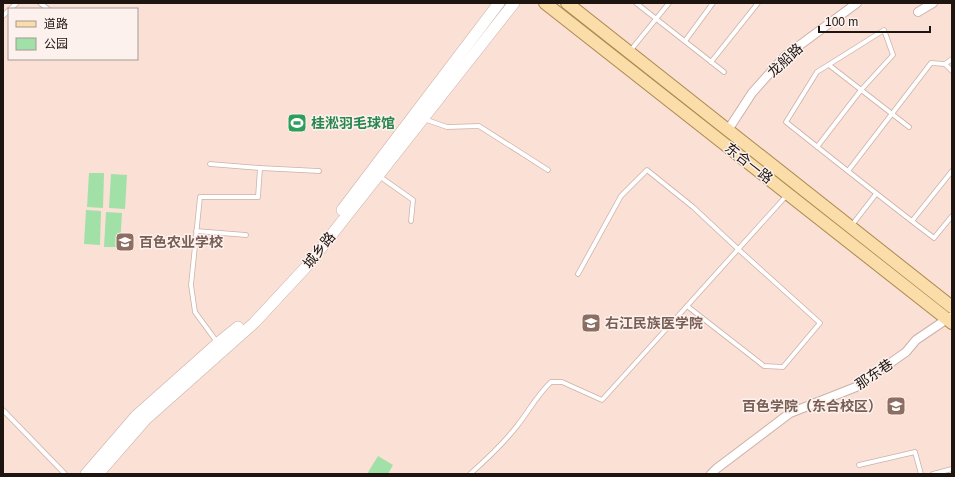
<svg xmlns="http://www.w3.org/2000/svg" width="955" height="477" viewBox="0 0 955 477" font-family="Helvetica,'Noto Sans SC',sans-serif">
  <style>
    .green { fill: #a1e0a6 }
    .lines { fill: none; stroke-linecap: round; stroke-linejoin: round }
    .lane-casing { stroke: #ccb1a8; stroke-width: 5.5 }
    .street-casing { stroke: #ccb1a8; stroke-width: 10 }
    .secondary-casing { stroke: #ccb1a8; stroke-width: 12 }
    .primary-casing { stroke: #ab884e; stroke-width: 14 }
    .lane { stroke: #fff; stroke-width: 4 }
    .street { stroke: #fff; stroke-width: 8 }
    .secondary { stroke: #fff; stroke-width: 11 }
    .primary { stroke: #fadda9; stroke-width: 12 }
    .labels { text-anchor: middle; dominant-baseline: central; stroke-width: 3; stroke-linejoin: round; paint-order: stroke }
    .street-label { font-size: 14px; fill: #1e1511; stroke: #fcf1ed }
    .leisure-label { font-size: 14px; font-weight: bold; fill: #27864d; stroke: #fcf1ed; text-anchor: start }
    .education-label { font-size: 14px; font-weight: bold; fill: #785e54; stroke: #fcf1ed; text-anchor: start }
  </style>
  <rect width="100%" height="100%" fill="#fbe0d6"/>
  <g class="green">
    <polygon points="89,173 104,173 103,208 87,207"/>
    <polygon points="111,174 127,175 125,209 109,208"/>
    <polygon points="86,210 101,211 100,245 84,244"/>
    <polygon points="106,212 122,213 120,247 104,247"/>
    <polygon points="378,456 393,465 388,474 367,474"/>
  </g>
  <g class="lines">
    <g class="lane-casing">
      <g id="lane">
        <polyline points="40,3 48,9"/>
        <polyline points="636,3 724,72"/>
        <polyline points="10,9 17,3"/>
        <polyline points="3,16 9,10"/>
        <polyline points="685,41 713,3"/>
        <polyline points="630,51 669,3"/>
        <polyline points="711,62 758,3"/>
        <polyline points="945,64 952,59"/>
        <polyline points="829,65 909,127"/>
        <polyline points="424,119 447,127 479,126 548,170"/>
        <path d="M817,147L861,90L893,55L884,30L817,72L786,122C835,161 884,200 934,238L952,216"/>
        <polyline points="210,164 260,168"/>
        <polyline points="848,171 931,63 945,64 952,71"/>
        <polyline points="379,176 413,200 411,221"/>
        <polyline points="912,221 952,171"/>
        <polyline points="852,225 876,194"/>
        <polyline points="196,231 246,235"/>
        <polyline points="578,274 621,196 647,170 693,207 738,249 820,323 783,367 764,366 687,306 787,195"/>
        <polyline points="217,342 195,312 191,285 200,197 258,197 260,168 319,171"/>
        <polyline points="3,410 65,474"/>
        <polyline points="859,465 915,452 921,474"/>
        <path d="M470,474C487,459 503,444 517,426C529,411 537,395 551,382H562L602,400L687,306"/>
        <polyline points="933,474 952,469"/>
      </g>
    </g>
    <g class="street-casing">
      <g id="street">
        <polyline points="918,12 933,3"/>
        <polyline points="728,130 752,93 785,56 857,3"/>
        <polyline points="711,474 716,469 790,413 856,387 906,352 916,340 947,319 951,317"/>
      </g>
    </g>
    <g class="secondary-casing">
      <g id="secondary">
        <polyline points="342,210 499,3"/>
        <polyline points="86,474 136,416 218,343 238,327"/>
        <polyline points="98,474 146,419 254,323 307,266 514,3"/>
      </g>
    </g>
    <g class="primary-casing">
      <g id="primary">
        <polyline points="545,3 952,323"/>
        <polyline points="567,3 952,307"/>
      </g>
    </g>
    <use href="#lane" class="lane"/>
    <use href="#street" class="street"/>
    <use href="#secondary" class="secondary"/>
    <use href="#primary" class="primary"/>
  </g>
  <defs>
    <g id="stadium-square" transform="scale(1)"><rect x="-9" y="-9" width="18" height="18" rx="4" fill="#2e9e5b" stroke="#fcf1ed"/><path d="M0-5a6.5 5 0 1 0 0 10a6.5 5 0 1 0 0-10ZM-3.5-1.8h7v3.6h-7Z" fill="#fff"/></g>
    <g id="school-square" transform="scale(1)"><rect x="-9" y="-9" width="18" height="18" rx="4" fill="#8d6e63" stroke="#fcf1ed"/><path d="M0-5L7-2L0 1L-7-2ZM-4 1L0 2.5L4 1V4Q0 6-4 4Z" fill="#fff"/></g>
    <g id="university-square" transform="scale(1)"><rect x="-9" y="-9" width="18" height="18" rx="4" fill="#8d6e63" stroke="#fcf1ed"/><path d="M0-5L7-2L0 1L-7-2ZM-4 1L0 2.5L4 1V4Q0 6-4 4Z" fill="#fff"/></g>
  </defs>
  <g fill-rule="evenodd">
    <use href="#stadium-square" x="297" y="123"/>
    <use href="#school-square" x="125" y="242"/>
    <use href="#university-square" x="591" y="323"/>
    <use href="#university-square" x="896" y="406"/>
  </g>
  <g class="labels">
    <g class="street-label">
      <text transform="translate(785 60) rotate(-43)">龙船路</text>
      <text transform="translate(749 163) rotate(38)">东合一路</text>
      <text transform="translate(319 250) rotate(-51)">城乡路</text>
      <text transform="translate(874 374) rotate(-34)">那东巷</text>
    </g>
    <g class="leisure-label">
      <text x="311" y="123">桂淞羽毛球馆</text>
    </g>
    <g class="education-label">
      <text x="139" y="242">百色农业学校</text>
      <text x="605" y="323">右江民族医学院</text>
      <text x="882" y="406" text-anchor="end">百色学院（东合校区）</text>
    </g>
  </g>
  <rect width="955" height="477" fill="none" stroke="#1e1511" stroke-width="8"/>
  <rect x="8" y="8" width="130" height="52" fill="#fcf1ed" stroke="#a39995"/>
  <rect x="16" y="21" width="20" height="6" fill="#fadda9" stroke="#a39995"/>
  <text x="44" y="28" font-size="12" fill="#1e1511">道路</text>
  <rect x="16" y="38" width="20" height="12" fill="#a1e0a6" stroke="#a39995"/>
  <text x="44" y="48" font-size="12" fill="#1e1511">公园</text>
  <path d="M819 26v6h111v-6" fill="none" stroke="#1e1511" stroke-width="2"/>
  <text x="825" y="26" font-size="12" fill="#1e1511" stroke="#fcf1ed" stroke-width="3" paint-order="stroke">100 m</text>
</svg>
